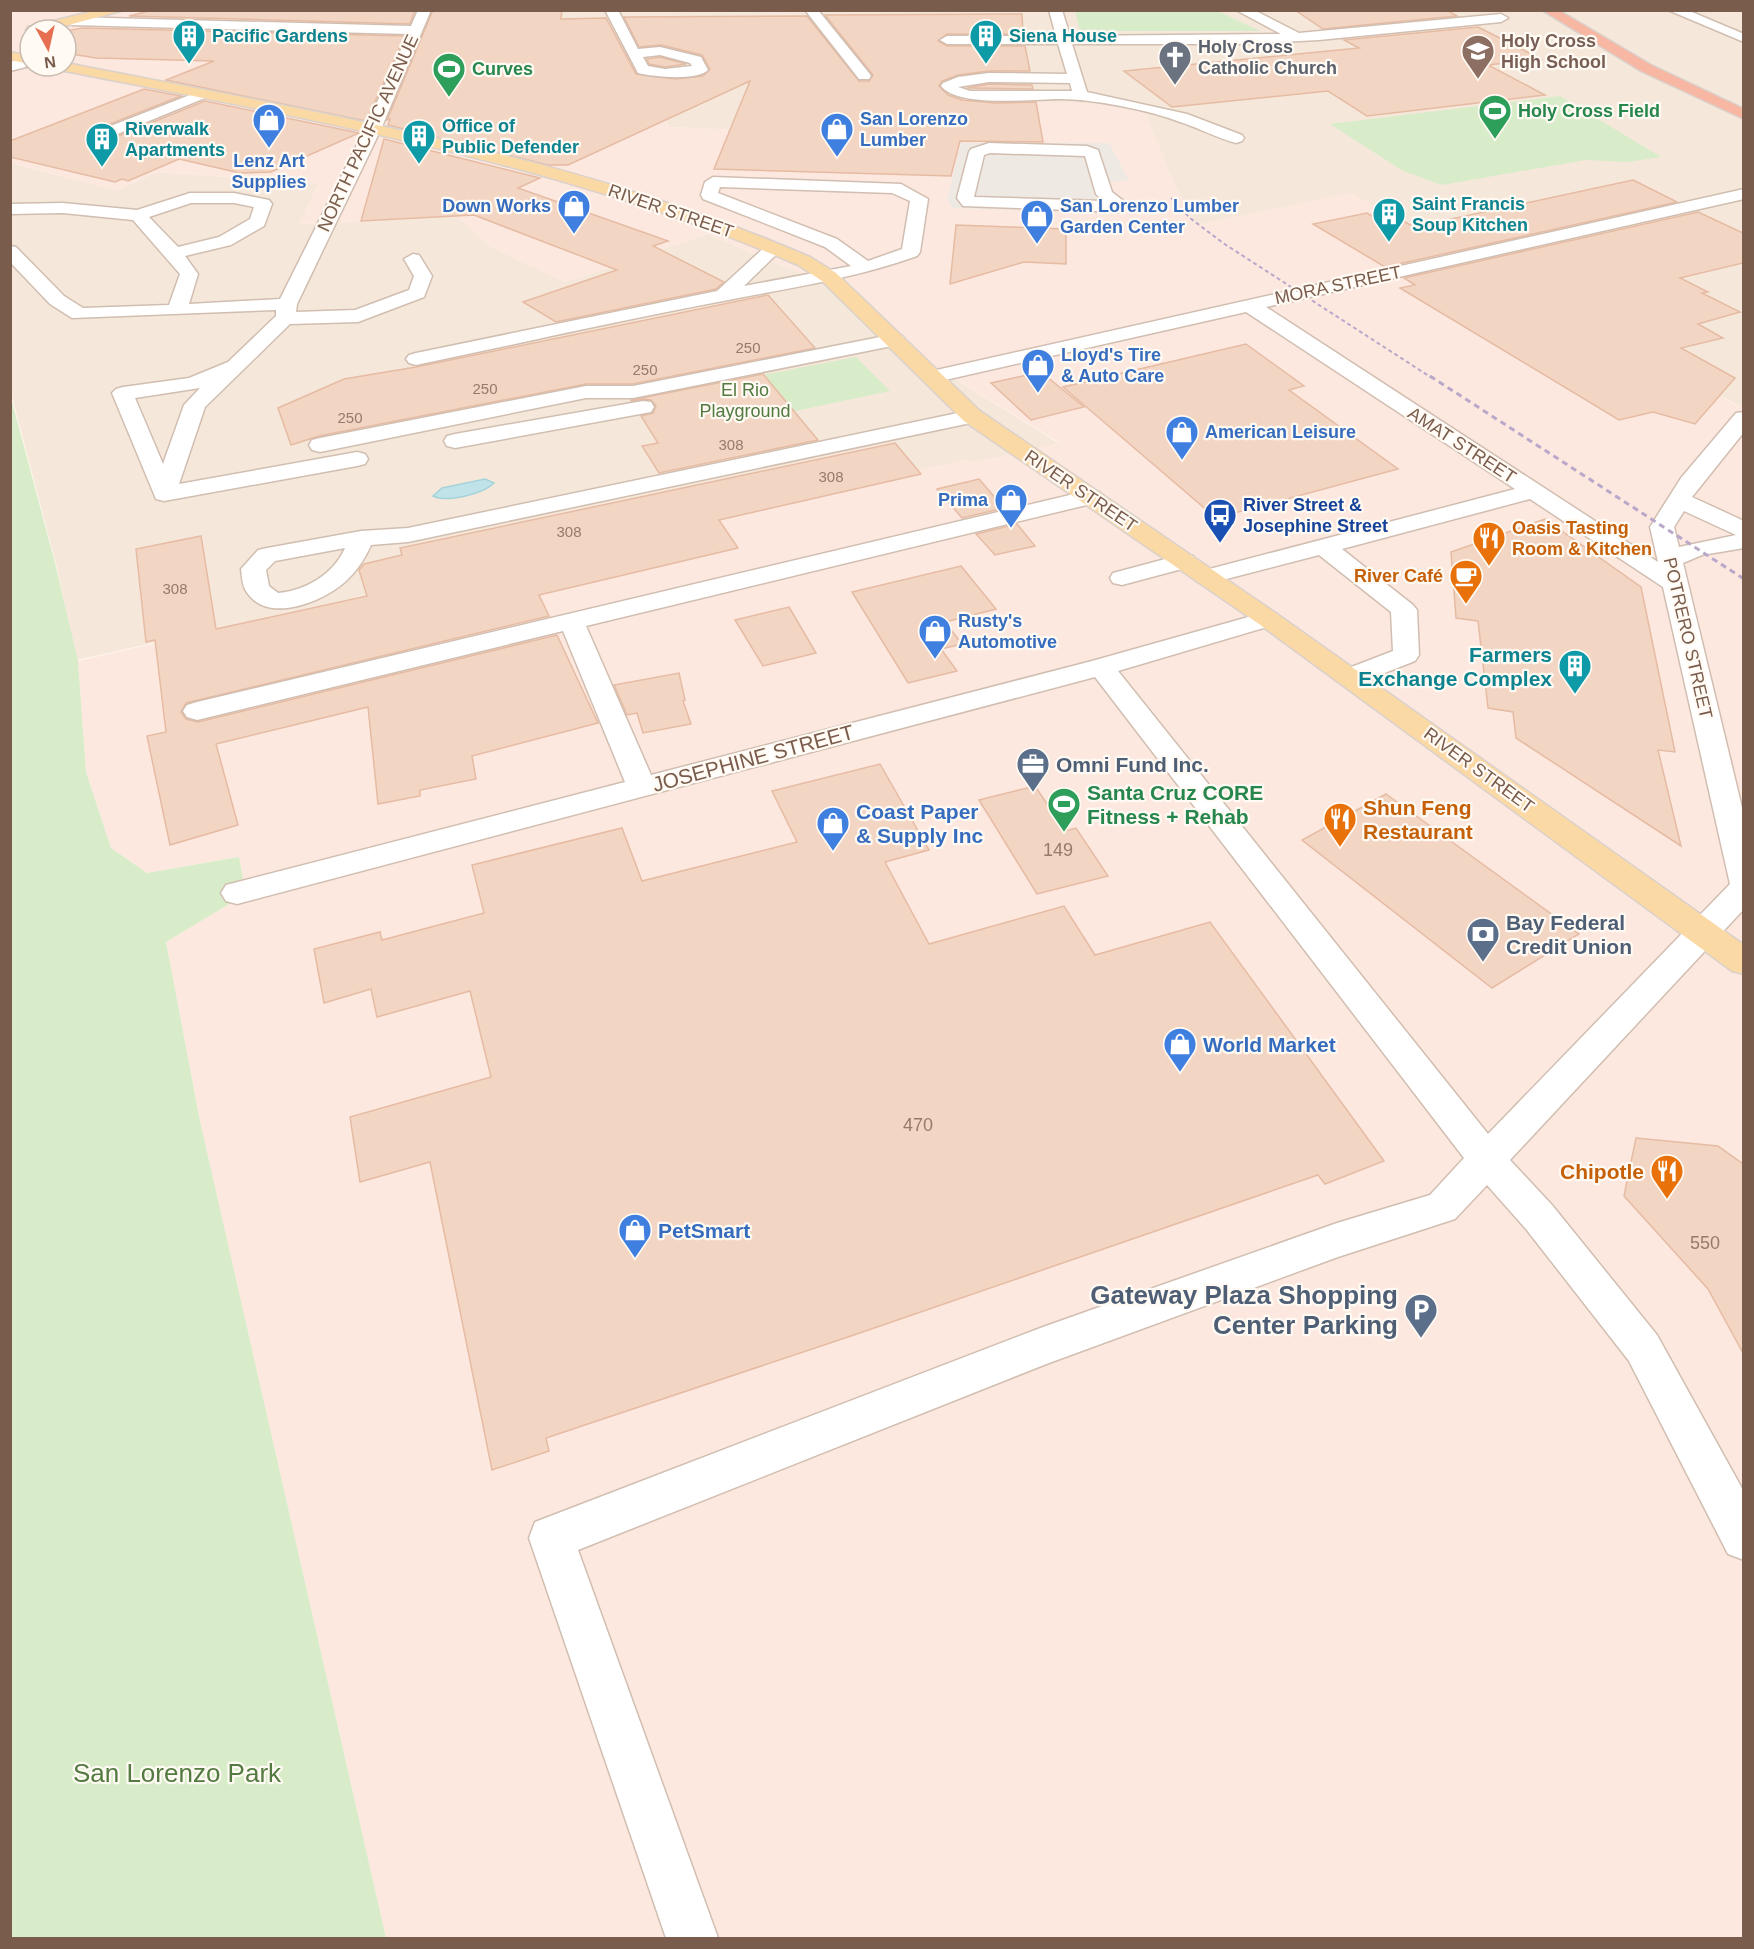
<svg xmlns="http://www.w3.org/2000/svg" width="1754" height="1949" viewBox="0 0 1754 1949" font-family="Arial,sans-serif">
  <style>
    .residential { fill: #f5e8da }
    .commercial { fill: #fde8e0; fill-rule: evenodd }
    .industrial { fill: #efe9e4 }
    .green { fill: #d8ecc9 }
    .water { fill: #bfe3e8; stroke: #a5d3da; stroke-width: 1.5 }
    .building { fill: #f3d5c3; stroke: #e6bba3; stroke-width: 1.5 }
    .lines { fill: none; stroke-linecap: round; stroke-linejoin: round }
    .minor-casing { stroke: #d1beb0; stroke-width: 3 }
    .major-casing { stroke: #dad1cd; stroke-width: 3 }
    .highway-casing { stroke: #dad1cd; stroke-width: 3 }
    .minor { fill: #fff; fill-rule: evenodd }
    .major { fill: #fbd9a5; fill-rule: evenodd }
    .highway { fill: #f7b7a3; fill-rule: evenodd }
    .rail-far1 { stroke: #b9a8c9; stroke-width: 2; stroke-dasharray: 4 3; stroke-linecap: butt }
    .rail { stroke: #b9a8c9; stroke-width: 3; stroke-dasharray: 6 4.5; stroke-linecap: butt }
    .labels { text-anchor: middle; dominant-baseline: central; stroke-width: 4.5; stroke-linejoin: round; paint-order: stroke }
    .far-number-label { font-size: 15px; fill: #987a6a }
    .far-culture-label { font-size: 18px; font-weight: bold; fill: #0d838f; stroke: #fffaf3; text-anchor: start }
    .far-education-label { font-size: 18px; font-weight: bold; fill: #785e54; stroke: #fffaf3; text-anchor: start }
    .far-worship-label { font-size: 18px; font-weight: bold; fill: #5b616d; stroke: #fffaf3; text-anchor: start }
    .far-leisure-label { font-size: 18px; font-weight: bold; fill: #27864d; stroke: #fffaf3; text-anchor: start }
    .far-shop-label { font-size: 18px; font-weight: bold; fill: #366cbe; stroke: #fffaf3; text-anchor: start }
    .far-street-label { font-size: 18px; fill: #7a5c4d; stroke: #fffaf3 }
    .far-park-label { font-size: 18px; fill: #537a41; stroke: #fffaf3 }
    .far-transit-label { font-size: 18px; font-weight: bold; fill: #164399; stroke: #fffaf3; text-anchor: start }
    .far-food-label { font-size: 18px; font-weight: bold; fill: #c56008; stroke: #fffaf3; text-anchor: start }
    .number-label { font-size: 18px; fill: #987a6a }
    .culture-label { font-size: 21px; font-weight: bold; fill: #0d838f; stroke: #fffaf3; text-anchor: end }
    .street-label { font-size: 21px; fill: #7a5c4d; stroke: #fffaf3 }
    .service-label { font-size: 21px; font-weight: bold; fill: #4e5e75; stroke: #fffaf3; text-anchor: start }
    .leisure-label { font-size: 21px; font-weight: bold; fill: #27864d; stroke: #fffaf3; text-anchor: start }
    .food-label { font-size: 21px; font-weight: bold; fill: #c56008; stroke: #fffaf3; text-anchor: start }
    .shop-label { font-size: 21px; font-weight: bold; fill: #366cbe; stroke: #fffaf3; text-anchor: start }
    .near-service-label { font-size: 26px; font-weight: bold; fill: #4e5e75; stroke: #fffaf3; text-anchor: end }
    .near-park-label { font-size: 26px; fill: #537a41; stroke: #fffaf3 }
  </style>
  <rect width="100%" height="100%" fill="#fdf6ec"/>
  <g class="residential">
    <polygon points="485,11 1743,11 1743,404 1741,407 1351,194 1197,225 1175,186 1142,106 935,98 790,132 669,127 663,117"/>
    <polygon points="10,163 117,190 157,172 319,184 300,224 458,216 490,246 565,282 707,234 821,282 905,348 1060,444 972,463 966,460 77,660 56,564 11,393"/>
  </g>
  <path class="commercial" d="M11,11H485L663,117L669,127L790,132L935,98L1142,105L1175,186L1197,225L1351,193L1740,407L1743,403V1938H386L200,1121L166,942L246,894L239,857L147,873L111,848L86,772L78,661L702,518L966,460L972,463L1060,443L905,348L821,282L707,234L565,282L490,246L458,216L299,224L318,184L158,172L117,190L11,163ZM30,30H66V66H30Z"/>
  <polygon class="industrial" points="961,143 1109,143 1129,180 1106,183 1119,214 952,208 947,200"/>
  <g class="green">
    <polygon points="1075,11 1218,11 1260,31 1080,31"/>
    <polygon points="1560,96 1661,157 1627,162 1585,160 1442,185 1403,171 1330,124"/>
    <polygon points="856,357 890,391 734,424 706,386"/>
    <polygon points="10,394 55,563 78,661 86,772 111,848 147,873 239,857 246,894 166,942 200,1121 386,1938 11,1938"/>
  </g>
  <path class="water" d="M485,479L494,483C483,494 447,503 433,496L442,488Z"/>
  <g class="building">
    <polygon points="153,10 415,10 410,24 129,16"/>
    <polygon points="433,10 562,10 561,19 606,18 636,74 675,79 703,76 710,69 702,55 661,45 639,47 624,17 807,16 859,81 869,81 873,75 825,15 1022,14 1023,34 947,34 938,41 947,46 1025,46 1030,71 989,71 958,75 942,81 939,86 948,95 962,100 996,103 1036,102 1043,142 960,141 951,176 714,169 750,81 568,165 548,165 388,125 390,119 387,120"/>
    <polygon points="1295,10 1447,10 1457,16 1323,29"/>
    <polygon points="1478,27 1541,59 1488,65 1545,95 1367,116 1328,91 1172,107 1124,71 1359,48 1344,40"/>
    <polygon points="82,28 405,36 366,121 166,80 214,61 96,58 66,53 66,31"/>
    <polygon points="660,57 686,64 665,67 649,64 647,59"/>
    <polygon points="989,84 1032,85 1033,89 967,88"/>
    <polygon points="144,89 181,96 97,129 94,133 96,138 111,139 205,101 359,133 271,172 240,173 179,159 128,181 122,179 115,182 10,157 10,141"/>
    <polygon points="384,139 540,178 518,188 668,241 653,246 724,282 716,289 556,322 523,302 617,270 474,215 361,221"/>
    <polygon points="1633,180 1677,202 1385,267 1313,224 1367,213 1382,222 1398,218 1414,227"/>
    <polygon points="1698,212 1743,233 1743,263 1680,278 1708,292 1702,293 1740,312 1698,324 1723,338 1681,348 1735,378 1695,424 1653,412 1619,420 1400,288 1415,285 1404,278"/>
    <polygon points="956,225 1066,229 1066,264 1024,262 950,284"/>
    <polygon points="768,295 815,348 633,384 586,384 319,436 291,445 278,408 344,379 416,367"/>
    <polygon points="1246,344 1304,386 1289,390 1398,469 1216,518 1063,387"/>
    <polygon points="1041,372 1084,407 1031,420 991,383"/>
    <polygon points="763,374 818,440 659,473 642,446 658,443 641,416 653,413 656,406 651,400 643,399 631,401 631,400"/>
    <polygon points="895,443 921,474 719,520 738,548 539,595 549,616 186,703 181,712 186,719 198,722 557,635 598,723 472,756 476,779 420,790 420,796 378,804 368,707 216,744 238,825 170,845 147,736 166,732 155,640 146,642 136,549 201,536 216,629 367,596 359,570 364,564 402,555 400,548"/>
    <polygon points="979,479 1004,508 962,518 937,489"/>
    <polygon points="1545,519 1641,587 1675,752 1658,750 1681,846 1516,738 1513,712 1488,708 1478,621 1456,618 1451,552"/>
    <polygon points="1017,524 1035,546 995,555 976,534"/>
    <polygon points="961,566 996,609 945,622 962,644 941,649 957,671 908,683 852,592"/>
    <polygon points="789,607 816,653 763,666 735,620"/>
    <polygon points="679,673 685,700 683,701 691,724 643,733 637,713 627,715 614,685"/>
    <polygon points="880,764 929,850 885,862 929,944 1064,906 1095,955 1210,922 1384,1161 1325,1184 1318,1175 851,1336 546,1438 549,1451 492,1470 430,1162 360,1182 350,1117 491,1077 470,991 377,1017 371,989 324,1003 314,949 380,932 382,940 484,913 472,865 622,828 642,881 797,842 772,791"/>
    <polygon points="1035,786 1065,831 1076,828 1108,876 1037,894 979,800"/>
    <polygon points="1386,794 1579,934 1492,988 1302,840"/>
    <polygon points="1636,1138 1718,1146 1743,1164 1743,1353 1708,1289 1624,1196"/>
  </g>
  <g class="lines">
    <g class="minor-casing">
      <g id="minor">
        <path d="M418,10H431L381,129L297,304L296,312L355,310L409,290L414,276L404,259L413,254L419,255L432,276L424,297L358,322L290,324L205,407L179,484L357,452L365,454L368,459L365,464L357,466L164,501L156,499L112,393L116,389L123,387L189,378L228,362L276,316V310L72,318L50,304L10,262V246L16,247L64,296L83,308L169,305L180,274L133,220L63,213L10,214V204L63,203L137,210L190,193H234L269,200L272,204L264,226L231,245L185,256L198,274L189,304L280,299L365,129L408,34L72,25L65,21L72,17L411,26ZM191,203H234L254,207L250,219L219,237L178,247L149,217ZM200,388L184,405L163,464L135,398Z"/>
        <path d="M605,10H618L638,49L660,47L701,57L708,70C698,81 653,77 638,73ZM660,55L690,63L692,66L665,69L648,66L643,57Z"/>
        <polygon points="805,10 818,10 869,73 871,76 869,79 859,79"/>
        <path d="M1049,10H1062L1070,36L1281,34L1236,10H1254L1299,33L1501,14L1508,18L1501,22L1319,40L1239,44H1072L1087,92L1187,114L1242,135L1244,138L1242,141L1236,143C1217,138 1199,128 1180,122C1149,110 1093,99 1060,99C1032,99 958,108 941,86L943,83L958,77L989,73L1067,74L1058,44H947L940,40L947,36H1056ZM989,82L1070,83L1072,91H970L958,87Z"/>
        <polygon points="1668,10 1687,10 1744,34 1744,42"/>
        <polygon points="30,57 30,66 10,71 10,62"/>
        <polygon points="200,91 207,95 205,98 110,137 98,137 96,134 98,131"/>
        <path d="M989,143L1087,146L1098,150L1112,192L1131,207L1122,212L963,206L957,198L969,152L971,149ZM990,153L1085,156L1096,194L1103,201L974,197L984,155Z"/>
        <path d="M713,177L901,184L928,199L920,252L917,256C853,279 789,288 723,301C620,320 518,344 416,365L409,363L406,359L409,355L416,353L717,291L768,244L774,243L783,248L744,286L851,266L825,247L703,199L701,195L705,182ZM720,187L892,193L910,201L902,249L868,261L837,239L718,193Z"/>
        <path d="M1744,189V199L1266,307L1658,562L1650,527L1681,478L1736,413L1744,412V432L1692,497L1744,521V548L1702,555L1683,563L1744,816V909L1510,1160L1552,1205L1657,1335L1744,1492V1560L1728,1554L1629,1361L1526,1229L1487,1185L1455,1219L1338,1257L1049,1363L578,1550L718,1938H666L529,1538L535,1522L1043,1327L1337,1223L1430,1195L1464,1158L1095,677L237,904L226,901L221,893L226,885L625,782L563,631L197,720L187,717L183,711L187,705L197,702L1091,490L1099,492L1103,497L1099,502L586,626L651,775L1092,661L1259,614L1268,611L1277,614L1281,619L1277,624L1118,671L1488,1134L1730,884L1663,587L1530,499L1342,549L1413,605L1417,610L1419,655L1415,661L1359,683L1350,685L1341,683L1337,677L1341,671L1393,651L1391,612L1319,555L1207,584L1198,582L1195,577L1198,572L1515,489L1246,312L932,383L925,381L922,377L925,373L932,371ZM1684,511L1736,535L1679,547L1674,527Z"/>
        <polygon points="895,334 902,336 905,340 902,344 633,398 586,398 320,452 312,450 309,445 312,440 320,438 586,386 633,386"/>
        <polygon points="643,401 651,402 654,407 651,412 455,448 447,446 444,441 447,436 455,434"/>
        <path d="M972,410L980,411L983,416L980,421L408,542L371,545C365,559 356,572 345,582C322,602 267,625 246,591C242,585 242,576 241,569L258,550L267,548L361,531L408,528ZM345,548C334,574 305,591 278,593L269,586L266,570L275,561Z"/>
        <polygon points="1184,554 1193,556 1196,561 1193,566 1122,585 1113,583 1110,578 1113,573"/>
      </g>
    </g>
    <g class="major-casing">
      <g id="major">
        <polygon points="99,10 124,10 50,30 30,30 30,33 26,30 28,27"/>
        <polygon points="10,52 30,56 30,64 10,60"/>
        <path d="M66,63C317,112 574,155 810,257L836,273L980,411L1277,614L1744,945V974L1732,971L1259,624L964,421L822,281L798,265C563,163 309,119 60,70L53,66H66Z"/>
      </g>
    </g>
    <g class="highway-casing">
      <polygon id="highway" points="1542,10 1558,10 1651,65 1744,109 1744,119 1641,71"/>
    </g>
    <use href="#minor" class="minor"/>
    <use href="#major" class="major"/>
    <use href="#highway" class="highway"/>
    <polyline class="rail-far1" points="1171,198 1190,218 1223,243 1432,378"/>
    <polyline class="rail" points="1430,376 1744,579"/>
  </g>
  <defs>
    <g id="building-pin" transform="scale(1.725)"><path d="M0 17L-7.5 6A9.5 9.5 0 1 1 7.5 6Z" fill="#0f9aa8" stroke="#fffaf3"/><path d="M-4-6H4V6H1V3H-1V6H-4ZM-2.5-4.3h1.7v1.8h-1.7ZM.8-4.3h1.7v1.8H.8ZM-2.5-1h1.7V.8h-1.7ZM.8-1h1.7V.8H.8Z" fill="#fff"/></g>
    <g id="school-pin" transform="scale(1.725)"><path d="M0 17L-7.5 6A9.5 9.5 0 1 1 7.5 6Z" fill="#8d6e63" stroke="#fffaf3"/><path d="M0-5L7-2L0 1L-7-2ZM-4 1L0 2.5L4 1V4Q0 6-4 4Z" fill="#fff"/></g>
    <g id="church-pin" transform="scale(1.725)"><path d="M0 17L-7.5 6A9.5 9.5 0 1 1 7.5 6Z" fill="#6b7280" stroke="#fffaf3"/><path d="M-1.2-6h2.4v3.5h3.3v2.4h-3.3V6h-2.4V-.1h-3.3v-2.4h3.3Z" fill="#fff"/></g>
    <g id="stadium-pin" transform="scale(1.725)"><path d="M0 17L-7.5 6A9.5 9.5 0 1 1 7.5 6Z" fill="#2e9e5b" stroke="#fffaf3"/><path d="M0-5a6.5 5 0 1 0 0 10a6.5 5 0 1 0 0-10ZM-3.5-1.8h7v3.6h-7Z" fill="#fff"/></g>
    <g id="shop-pin" transform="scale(1.725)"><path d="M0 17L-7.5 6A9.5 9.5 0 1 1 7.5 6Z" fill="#3f7fe0" stroke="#fffaf3"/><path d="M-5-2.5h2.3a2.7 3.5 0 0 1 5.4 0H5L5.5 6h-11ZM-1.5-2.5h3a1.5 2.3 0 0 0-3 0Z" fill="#fff"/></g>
    <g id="bus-pin" transform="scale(1.725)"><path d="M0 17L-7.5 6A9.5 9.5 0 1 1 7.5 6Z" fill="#1a4fb4" stroke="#fffaf3"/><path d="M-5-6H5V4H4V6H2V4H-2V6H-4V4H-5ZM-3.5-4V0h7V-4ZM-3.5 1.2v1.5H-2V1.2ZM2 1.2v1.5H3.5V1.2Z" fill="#fff"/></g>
    <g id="restaurant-pin" transform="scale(1.725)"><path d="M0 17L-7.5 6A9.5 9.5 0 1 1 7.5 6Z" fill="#e8710a" stroke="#fffaf3"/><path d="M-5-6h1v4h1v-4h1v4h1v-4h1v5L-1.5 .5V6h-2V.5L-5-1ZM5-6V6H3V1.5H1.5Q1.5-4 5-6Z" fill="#fff"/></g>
    <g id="cafe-pin" transform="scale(1.725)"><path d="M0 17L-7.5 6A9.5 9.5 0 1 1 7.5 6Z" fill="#e8710a" stroke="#fffaf3"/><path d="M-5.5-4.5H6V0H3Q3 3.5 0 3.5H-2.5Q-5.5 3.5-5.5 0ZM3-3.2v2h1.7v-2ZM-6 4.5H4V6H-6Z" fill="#fff"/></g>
    <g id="office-pin" transform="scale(1.725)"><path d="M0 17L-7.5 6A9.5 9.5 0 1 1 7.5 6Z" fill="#5c6f8a" stroke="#fffaf3"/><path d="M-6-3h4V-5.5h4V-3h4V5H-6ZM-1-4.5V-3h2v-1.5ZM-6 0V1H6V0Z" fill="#fff"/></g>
    <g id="bank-pin" transform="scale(1.725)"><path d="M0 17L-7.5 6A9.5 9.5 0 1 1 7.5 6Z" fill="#5c6f8a" stroke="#fffaf3"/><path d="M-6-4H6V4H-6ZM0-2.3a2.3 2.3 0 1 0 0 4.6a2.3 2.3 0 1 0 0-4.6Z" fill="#fff"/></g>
    <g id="parking-pin" transform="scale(1.725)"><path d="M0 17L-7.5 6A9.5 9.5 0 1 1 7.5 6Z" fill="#5c6f8a" stroke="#fffaf3"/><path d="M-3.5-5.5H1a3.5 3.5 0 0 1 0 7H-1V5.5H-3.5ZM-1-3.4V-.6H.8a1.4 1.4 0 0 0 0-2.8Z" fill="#fff"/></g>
  </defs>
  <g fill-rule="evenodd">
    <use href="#building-pin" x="189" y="36"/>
    <use href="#building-pin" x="986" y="36"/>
    <use href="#school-pin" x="1478" y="51"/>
    <use href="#church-pin" x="1175" y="57"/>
    <use href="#stadium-pin" x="449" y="69"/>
    <use href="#stadium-pin" x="1495" y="111"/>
    <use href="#shop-pin" x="269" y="120"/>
    <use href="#shop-pin" x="837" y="129"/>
    <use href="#building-pin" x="419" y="136"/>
    <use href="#building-pin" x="102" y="139"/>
    <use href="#shop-pin" x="574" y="206"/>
    <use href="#building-pin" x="1389" y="214"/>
    <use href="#shop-pin" x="1037" y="216"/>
    <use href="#shop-pin" x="1038" y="365"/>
    <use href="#shop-pin" x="1182" y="432"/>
    <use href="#shop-pin" x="1011" y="500"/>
    <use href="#bus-pin" x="1220" y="515"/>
    <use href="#restaurant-pin" x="1489" y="538"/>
    <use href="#cafe-pin" x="1466" y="576"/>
    <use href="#shop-pin" x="935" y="631"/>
    <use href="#building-pin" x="1575" y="666"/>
    <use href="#office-pin" x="1033" y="764"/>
    <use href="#stadium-pin" x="1064" y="804"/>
    <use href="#restaurant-pin" x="1340" y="819"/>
    <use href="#shop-pin" x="833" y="823"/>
    <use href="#bank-pin" x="1483" y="934"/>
    <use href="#shop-pin" x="1180" y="1044"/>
    <use href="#restaurant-pin" x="1667" y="1171"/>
    <use href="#shop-pin" x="635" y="1230"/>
    <use href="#parking-pin" x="1421" y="1310"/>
  </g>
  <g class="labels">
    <g class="far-number-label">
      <text x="748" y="347">250</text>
      <text x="645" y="369">250</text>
      <text x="485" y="388">250</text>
      <text x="350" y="417">250</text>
      <text x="731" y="444">308</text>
      <text x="831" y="476">308</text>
      <text x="569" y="531">308</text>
      <text x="175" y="588">308</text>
    </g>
    <g class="far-culture-label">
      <text x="212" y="36">Pacific Gardens</text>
      <text x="1009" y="36">Siena House</text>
      <text x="442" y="126">Office of<tspan x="442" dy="21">Public Defender</tspan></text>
      <text x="125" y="129">Riverwalk<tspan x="125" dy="21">Apartments</tspan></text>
      <text x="1412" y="204">Saint Francis<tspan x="1412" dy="21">Soup Kitchen</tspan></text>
    </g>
    <g class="far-education-label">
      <text x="1501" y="41">Holy Cross<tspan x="1501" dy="21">High School</tspan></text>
    </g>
    <g class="far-worship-label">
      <text x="1198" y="47">Holy Cross<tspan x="1198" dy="21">Catholic Church</tspan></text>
    </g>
    <g class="far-leisure-label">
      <text x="472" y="69">Curves</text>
      <text x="1518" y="111">Holy Cross Field</text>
    </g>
    <g class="far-shop-label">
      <text x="860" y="119">San Lorenzo<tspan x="860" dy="21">Lumber</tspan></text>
      <text x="269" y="161" text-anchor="middle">Lenz Art<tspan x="269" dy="21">Supplies</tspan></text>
      <text x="551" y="206" text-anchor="end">Down Works</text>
      <text x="1060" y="206">San Lorenzo Lumber<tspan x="1060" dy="21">Garden Center</tspan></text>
      <text x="1061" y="355">Lloyd's Tire<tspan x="1061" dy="21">&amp; Auto Care</tspan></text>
      <text x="1205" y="432">American Leisure</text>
      <text x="988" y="500" text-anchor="end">Prima</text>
      <text x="958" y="621">Rusty's<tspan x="958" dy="21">Automotive</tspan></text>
    </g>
    <g class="far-street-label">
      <text transform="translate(368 133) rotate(-65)">NORTH PACIFIC AVENUE</text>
      <text transform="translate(671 211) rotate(19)">RIVER STREET</text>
      <text transform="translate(1338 285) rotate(-12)">MORA STREET</text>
      <text transform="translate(1462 445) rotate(33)">AMAT STREET</text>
      <text transform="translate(1081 491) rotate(34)">RIVER STREET</text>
      <text transform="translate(1688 638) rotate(77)">POTRERO STREET</text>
      <text transform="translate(1479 770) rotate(36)">RIVER STREET</text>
    </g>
    <g class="far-park-label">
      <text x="745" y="390">El Rio<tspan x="745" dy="21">Playground</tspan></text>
    </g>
    <g class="far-transit-label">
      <text x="1243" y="505">River Street &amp;<tspan x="1243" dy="21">Josephine Street</tspan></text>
    </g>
    <g class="far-food-label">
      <text x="1512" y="528">Oasis Tasting<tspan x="1512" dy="21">Room &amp; Kitchen</tspan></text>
      <text x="1443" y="576" text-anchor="end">River Café</text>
    </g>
    <g class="number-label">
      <text x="1058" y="850">149</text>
      <text x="918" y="1125">470</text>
      <text x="1705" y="1243">550</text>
    </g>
    <g class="culture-label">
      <text x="1552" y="654">Farmers<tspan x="1552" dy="24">Exchange Complex</tspan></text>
    </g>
    <g class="street-label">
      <text transform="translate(753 758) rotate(-15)">JOSEPHINE STREET</text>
    </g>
    <g class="service-label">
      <text x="1056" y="764">Omni Fund Inc.</text>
      <text x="1506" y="922">Bay Federal<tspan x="1506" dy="24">Credit Union</tspan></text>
    </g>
    <g class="leisure-label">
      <text x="1087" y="792">Santa Cruz CORE<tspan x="1087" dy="24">Fitness + Rehab</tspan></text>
    </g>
    <g class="food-label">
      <text x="1363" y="807">Shun Feng<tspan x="1363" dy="24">Restaurant</tspan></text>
      <text x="1644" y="1171" text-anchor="end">Chipotle</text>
    </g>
    <g class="shop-label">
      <text x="856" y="811">Coast Paper<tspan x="856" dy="24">&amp; Supply Inc</tspan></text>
      <text x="1203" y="1044">World Market</text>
      <text x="658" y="1230">PetSmart</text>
    </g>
    <g class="near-service-label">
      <text x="1398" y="1295">Gateway Plaza Shopping<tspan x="1398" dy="30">Center Parking</tspan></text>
    </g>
    <g class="near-park-label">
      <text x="177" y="1773">San Lorenzo Park</text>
    </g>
  </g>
  <rect width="1754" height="1949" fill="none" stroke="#7a5c4d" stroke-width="24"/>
  <g transform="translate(48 48) rotate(172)"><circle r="28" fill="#fffaf3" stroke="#cabbb1" stroke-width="1.5"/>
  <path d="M0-4.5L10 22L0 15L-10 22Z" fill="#e76f51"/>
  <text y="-9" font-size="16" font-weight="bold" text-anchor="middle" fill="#7a5c4d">N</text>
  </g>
</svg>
